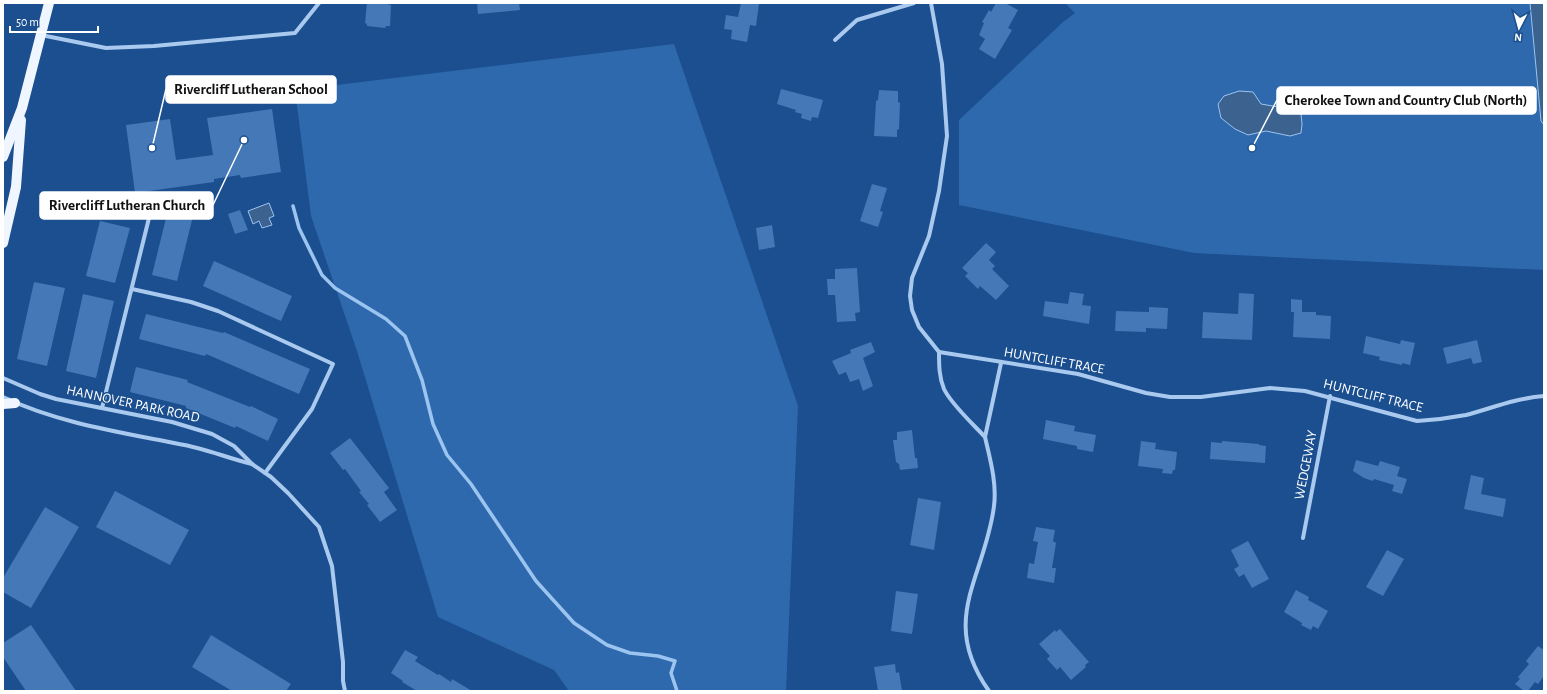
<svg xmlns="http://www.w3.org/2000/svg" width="1547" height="694" viewBox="0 0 1547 694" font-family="'Alegreya Sans',sans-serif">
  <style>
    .green { fill: #2e69ad }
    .water { fill: #3c6290; stroke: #9cc4f0 }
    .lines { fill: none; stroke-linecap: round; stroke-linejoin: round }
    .stream { stroke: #9cc4f0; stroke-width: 3.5 }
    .building { fill: #4478b7 }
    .street { stroke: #a9c9ee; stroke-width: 4 }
    .primary { stroke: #f0f6ff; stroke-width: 10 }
    .labels { text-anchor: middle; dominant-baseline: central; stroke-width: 3; stroke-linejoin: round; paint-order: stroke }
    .street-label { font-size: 14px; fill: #fff; stroke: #1b4f8f }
    .leader { fill: none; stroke: #fff; stroke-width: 1.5 }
    .callout-dot { fill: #fff; stroke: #1b4f8f; stroke-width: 1.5 }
    .callout { fill: #fff; stroke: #fff; stroke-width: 1.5 }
    .callout-label { font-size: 15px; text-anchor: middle; font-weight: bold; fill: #111 }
  </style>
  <rect width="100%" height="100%" fill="#1b4f8f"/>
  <g class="green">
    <polygon points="1065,3 1544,3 1544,270 1194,253 959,205 959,120 1063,22 1075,13"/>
    <polygon points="674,44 798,406 786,691 569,691 554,670 438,617 357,351 311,216 295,90"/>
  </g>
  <g class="water">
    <polygon points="1530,3 1544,3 1544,125 1541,121"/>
    <polygon points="1239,91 1253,92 1261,104 1296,110 1301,114 1302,124 1301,133 1290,136 1266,131 1248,135 1235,129 1221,118 1218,104 1224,96"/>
    <polygon points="269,203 274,216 269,218 272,225 262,228 259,221 253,224 248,211"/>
  </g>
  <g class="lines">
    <polyline class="stream" points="293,206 299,228 322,275 335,288 386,319 405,336 422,380 433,424 447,455 471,484 536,581 574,623 607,645 630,653 658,656 675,661 671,673 677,691"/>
  </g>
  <g class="building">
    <polygon points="367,3 387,3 387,4 391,5 390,26 386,26 385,28 367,26 367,24 365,23"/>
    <polygon points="477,3 519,3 520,10 478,14"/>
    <polygon points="741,3 759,4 756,26 750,25 747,42 731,39 732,30 724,29 726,15 738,17"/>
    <polygon points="996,3 1005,3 1018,10 1008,28 1012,30 995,59 979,49 985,39 979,35 984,23 982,22 989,10 991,12"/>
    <polygon points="781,89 823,100 818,118 812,117 811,121 801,118 802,114 795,112 796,110 777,104"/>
    <polygon points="879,90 898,91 898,102 900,103 899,129 897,130 897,137 874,136 876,101 878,100"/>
    <polygon points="272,109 281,172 241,178 240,175 214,179 214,182 135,193 126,125 170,119 176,160 213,155 207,118"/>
    <polygon points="872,184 887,188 880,211 883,212 878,227 860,221"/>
    <polygon points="169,206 194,212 177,281 152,275"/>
    <polygon points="240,210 248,230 235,234 228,214"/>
    <polygon points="100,221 130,228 115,283 86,276"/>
    <polygon points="772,225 775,247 759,250 756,228"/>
    <polygon points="986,243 996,252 989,260 995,266 992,269 1009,286 996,300 980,286 978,289 965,276 968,273 962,268"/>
    <polygon points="214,261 292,296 281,321 203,286"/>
    <polygon points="857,268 860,312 855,313 856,321 837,322 835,295 828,295 827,279 835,279 835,269"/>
    <polygon points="34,282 65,288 47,366 17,359"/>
    <polygon points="1070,292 1084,294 1082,305 1091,306 1089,324 1043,316 1045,301 1068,304"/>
    <polygon points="1239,293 1254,294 1252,340 1202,338 1203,312 1238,314"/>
    <polygon points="83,294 114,301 96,378 66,371"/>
    <polygon points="1291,299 1302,300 1302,312 1316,312 1316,315 1331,316 1330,339 1293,337 1294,312 1291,312"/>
    <polygon points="1149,307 1168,308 1167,329 1146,328 1146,332 1115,331 1116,311 1149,312"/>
    <polygon points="146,314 223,333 224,332 310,369 299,394 206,354 205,356 139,339"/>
    <polygon points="1366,336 1400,344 1401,340 1415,343 1410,365 1402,363 1402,365 1379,360 1380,357 1363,353"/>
    <polygon points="1477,340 1482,362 1473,364 1471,358 1447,364 1443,348"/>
    <polygon points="871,342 875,352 863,358 873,386 863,391 859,379 850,382 846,372 839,375 832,361 851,353 850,350"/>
    <polygon points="136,367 188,380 187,382 250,407 251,406 278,419 268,441 236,426 235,428 186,408 186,406 130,392"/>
    <polygon points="1046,420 1075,426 1074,431 1096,435 1093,452 1077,449 1077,446 1043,439"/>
    <polygon points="912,430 915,458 917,458 918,468 900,470 899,464 896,462 893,440 897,440 897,432"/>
    <polygon points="350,438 389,488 384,492 397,510 380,522 367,505 369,504 359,492 361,491 345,469 343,470 330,453"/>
    <polygon points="1141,441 1156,443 1155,449 1177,452 1175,470 1173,470 1172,474 1162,473 1163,469 1138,466"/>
    <polygon points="1222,441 1259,444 1259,445 1266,446 1265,463 1210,459 1211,442 1222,443"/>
    <polygon points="1356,460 1378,466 1380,461 1400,467 1397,476 1407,479 1402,494 1392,491 1394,485 1374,479 1373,481 1364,478 1353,471"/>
    <polygon points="1471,475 1484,478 1481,494 1506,499 1503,517 1464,509"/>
    <polygon points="115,491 189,530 170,565 96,527"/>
    <polygon points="918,498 941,502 934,550 910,545"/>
    <polygon points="45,507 79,527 31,608 3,592 3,578"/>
    <polygon points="1036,527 1055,530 1053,541 1056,543 1052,568 1056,568 1054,583 1027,578 1029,563 1034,564 1038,542 1033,541"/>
    <polygon points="1248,541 1269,579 1252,588 1244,574 1239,577 1234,569 1239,566 1231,550"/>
    <polygon points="1387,550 1404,559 1383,596 1366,587"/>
    <polygon points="1296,590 1309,597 1308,600 1328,611 1318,629 1313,626 1311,630 1301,625 1302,623 1284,612"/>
    <polygon points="896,591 918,594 912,634 891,631"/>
    <polygon points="31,625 76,691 26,691 3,657 3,643"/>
    <polygon points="1060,629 1089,662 1085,665 1086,667 1071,680 1060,667 1057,670 1047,659 1050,656 1039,644 1055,630 1056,632"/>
    <polygon points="211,635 291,684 286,691 232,691 192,667"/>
    <polygon points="1538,646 1544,650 1544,676 1538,684 1535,682 1528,691 1524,691 1515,684 1520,679 1518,677 1529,664 1526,661"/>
    <polygon points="405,650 418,657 415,661 438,675 439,674 451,682 452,679 472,691 417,691 402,682 403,681 391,673"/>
    <polygon points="895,664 896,673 899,672 902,691 878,691 874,667"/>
  </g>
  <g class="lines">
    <g class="street">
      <path d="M931,3L942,64L947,136L939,191L929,236L912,278L910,296L912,310L919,327L939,352L1078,374L1146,393L1170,397H1201L1270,388L1305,391L1417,421C1434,420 1450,418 1466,415C1492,408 1517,398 1544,396"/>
      <polyline points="41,35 106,48 154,46 295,33 319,3"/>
      <polyline points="835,40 857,20 914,3"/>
      <polyline points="132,289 191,302 218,311 333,364 312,409 265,473"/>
      <path d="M939,352C939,365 939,377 944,389C951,404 973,424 985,437L1001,363"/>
      <polyline points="3,378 40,394 56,399 172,422 212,434 234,446 252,464 271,477 288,493 319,527 332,566 343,662 343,681 345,691"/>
      <path d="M3,397C58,423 119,432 179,444C204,448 227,458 252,464"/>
      <polyline points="102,408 150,214"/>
      <path d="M985,437C990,459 997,483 994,506C985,578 938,619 989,691"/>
      <polyline points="1303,538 1330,396"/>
    </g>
    <g class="primary">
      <polyline points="3,157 22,108 49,3"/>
      <polyline points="3,243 16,187 21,120"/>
      <polyline points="3,404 15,403"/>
    </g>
  </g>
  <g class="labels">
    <g class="street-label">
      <text transform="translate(1054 361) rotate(10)">HUNTCLIFF TRACE</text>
      <text transform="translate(1373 396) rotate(14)">HUNTCLIFF TRACE</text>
      <text transform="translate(133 404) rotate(12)">HANNOVER PARK ROAD</text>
      <text transform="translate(1306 465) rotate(-79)">WEDGEWAY</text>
    </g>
  </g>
  <path class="leader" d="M152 148L166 89M1252 148L1277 100M244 140L213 205"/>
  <g class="callout-dot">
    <circle cx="152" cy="148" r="4"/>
    <circle cx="1252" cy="148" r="4"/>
    <circle cx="244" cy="140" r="4"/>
  </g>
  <g class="callout">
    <rect x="166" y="76" width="170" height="27" rx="4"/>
    <rect x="1277" y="87" width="259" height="27" rx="4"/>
    <rect x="40" y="192" width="173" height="27" rx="4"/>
  </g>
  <g class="callout-label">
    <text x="251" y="94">Rivercliff Lutheran School</text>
    <text x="1406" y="105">Cherokee Town and Country Club (North)</text>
    <text x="127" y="210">Rivercliff Lutheran Church</text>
  </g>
  <rect width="1547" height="694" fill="none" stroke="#ffffff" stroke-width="8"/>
  <g transform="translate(1519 28) rotate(186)" stroke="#1b4f8f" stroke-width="3" paint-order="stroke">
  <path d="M0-3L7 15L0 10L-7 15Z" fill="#ffffff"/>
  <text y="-6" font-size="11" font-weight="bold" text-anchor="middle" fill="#ffffff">N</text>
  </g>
  <path d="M10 26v6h88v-6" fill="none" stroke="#ffffff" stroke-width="2"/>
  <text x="16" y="26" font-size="12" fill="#ffffff" stroke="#1b4f8f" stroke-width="3" paint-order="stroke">50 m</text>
</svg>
